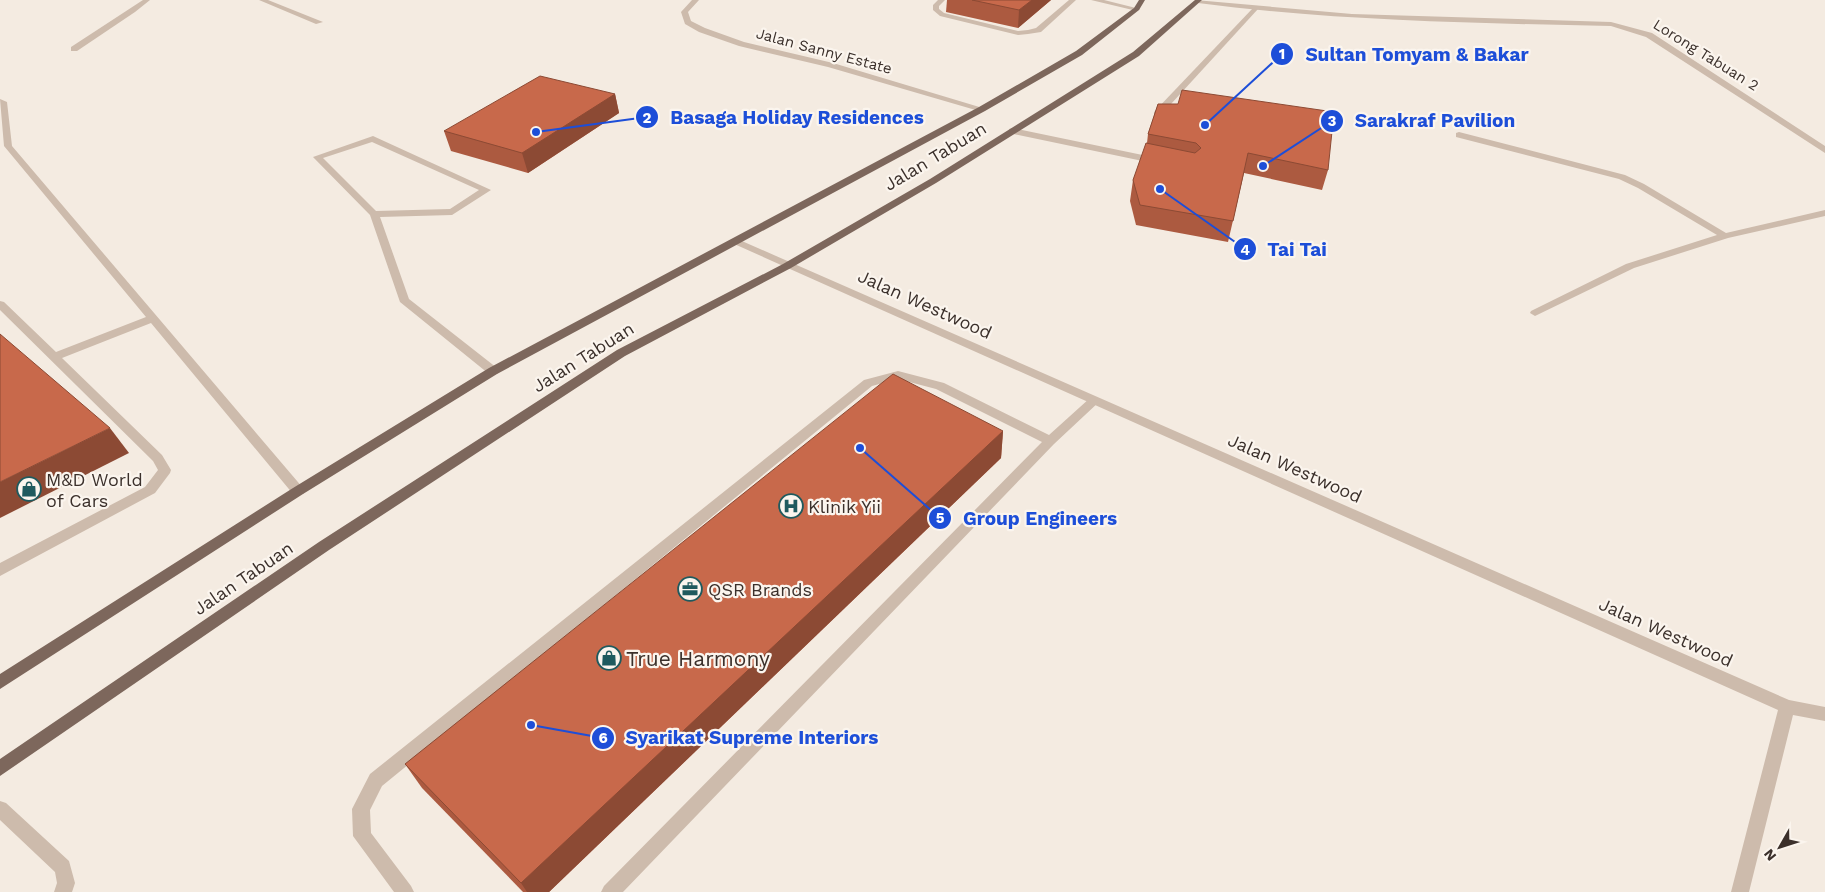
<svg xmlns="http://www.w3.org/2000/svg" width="1825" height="892" viewBox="0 0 1825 892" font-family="'Work Sans',sans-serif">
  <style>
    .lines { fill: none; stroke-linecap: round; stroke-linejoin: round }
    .lane { fill: #cdbbac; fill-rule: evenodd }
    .street { fill: #cdbbac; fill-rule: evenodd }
    .primary { fill: #7d675c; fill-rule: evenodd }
    .wall { fill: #ac5a40 }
    .shaded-wall { fill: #8c4a34 }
    .building { fill: #c8694b; stroke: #8c4a34 }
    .labels { text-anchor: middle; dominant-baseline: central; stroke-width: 4.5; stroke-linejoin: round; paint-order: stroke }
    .far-street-label { font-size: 15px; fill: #3b302b; stroke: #fbf5ee }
    .street-label { font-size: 18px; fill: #3b302b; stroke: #fbf5ee }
    .poi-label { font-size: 18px; fill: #3b302b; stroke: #fbf5ee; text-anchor: start }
    .near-poi-label { font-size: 21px; fill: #3b302b; stroke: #fbf5ee; text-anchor: start }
    .leader { fill: none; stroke: #1d4ed8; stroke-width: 2 }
    .callout-dot { fill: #1d4ed8; stroke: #fbf5ee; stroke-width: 2 }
    .mark-label { font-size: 15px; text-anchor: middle; font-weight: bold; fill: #fff }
    .callout-label { font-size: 19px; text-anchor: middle; font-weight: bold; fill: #1d4ed8; stroke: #fbf5ee; stroke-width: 4.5; stroke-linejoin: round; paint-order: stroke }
  </style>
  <rect width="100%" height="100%" fill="#f4ebe1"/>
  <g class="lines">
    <g class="lane">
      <polygon points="143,0 150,0 135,12 77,51 71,51 71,47"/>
      <polygon points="259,0 268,0 323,22 316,24"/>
      <polygon points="1253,8 1258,9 1160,116 1154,116 1154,112"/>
      <polygon points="0,99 7,102 12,146 303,488 305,491 303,494 293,494 151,323 62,358 162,455 171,470 170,473 155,493 0,576 0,563 145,487 158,470 153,461 0,310 0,301 4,302 56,352 146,317 4,146"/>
      <polygon points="1012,128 1157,158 1161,161 1157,164 1009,133 1009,129"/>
      <path d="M373,136L491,190L452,215L380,217L409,299L497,368L499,371L497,374H489L400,302L370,215L313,157ZM372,142L479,190L450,209L376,211L323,158Z"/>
      <polygon points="898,371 944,383 1049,435 1090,398 1094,397 1100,401 1054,444 623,892 601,892 604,886 1042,442 936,389 898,379 872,386 382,786 370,810 371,833 411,886 414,892 394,892 353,836 352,809 370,774 864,380"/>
      <polygon points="0,801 6,803 69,861 75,883 72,892 54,892 57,883 55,872 0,820"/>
    </g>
    <g class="street">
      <polygon points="692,0 699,0 688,12 691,21 705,28 744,42 833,63 986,109 979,111 828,67 739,46 699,32 685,24 681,12"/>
      <polygon points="938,0 945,0 939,6 939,9 944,13 1018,31 1028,30 1036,28 1069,0 1076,0 1041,32 1028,34 1018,35 940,16 933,10 933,5"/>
      <polygon points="1091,0 1104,0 1140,9 1137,11"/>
      <path d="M1195,0L1352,14L1611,22L1652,33L1825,146V153L1646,37L1611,26C1473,23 1335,21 1198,3Z"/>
      <polygon points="1459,132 1625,175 1644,184 1726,233 1825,210 1825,216 1728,238 1634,268 1535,316 1530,313 1531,311 1626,264 1717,235 1638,188 1619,179 1456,137 1456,133"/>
      <polygon points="735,238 1789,700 1825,707 1825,721 1793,715 1749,892 1731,892 1778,710 732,243 730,241"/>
    </g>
    <g class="primary">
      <polygon points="1139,0 1145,0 1139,10 1082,55 985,111 497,374 303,494 0,689 0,674 293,488 489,368 979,107 1076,51 1134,8"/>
      <polygon points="1195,0 1202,0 1139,56 936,183 791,268 625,356 329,550 0,776 0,759 319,542 617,350 783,264 930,179 1133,52"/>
    </g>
  </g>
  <g class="wall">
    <polygon points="947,0 1051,0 1018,28 946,12"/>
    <polygon points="615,94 619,113 528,173 451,151 444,131"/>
    <polygon points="1158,104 1328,170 1322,190 1244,173 1228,242 1136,225 1130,201 1133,180 1147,143 1148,134"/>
    <polygon points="1003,431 1001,458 549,892 523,892 422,788 405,764"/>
  </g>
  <g class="shaded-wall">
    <polygon points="1032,0 1051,0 1018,28 1019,10"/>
    <polygon points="615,94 619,113 528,173 522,153"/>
    <polygon points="110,428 129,453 0,518 0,482"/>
    <polygon points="1003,431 1001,458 549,892 527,892 521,883"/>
  </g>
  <g class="building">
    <polygon points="972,0 1032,0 1019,10"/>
    <polygon points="540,76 615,94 522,153 444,131"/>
    <polygon points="1182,90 1334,112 1328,170 1248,153 1233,221 1140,205 1133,180 1146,143 1195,153 1201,148 1196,143 1148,134 1158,104 1178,104"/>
    <polygon points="0,334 110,428 0,482"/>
    <polygon points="893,374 1003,431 521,883 405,764"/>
  </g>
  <defs>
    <g id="shop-ring" transform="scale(1.25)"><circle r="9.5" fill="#fbf5ee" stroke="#1f5a5e" stroke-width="1.5"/><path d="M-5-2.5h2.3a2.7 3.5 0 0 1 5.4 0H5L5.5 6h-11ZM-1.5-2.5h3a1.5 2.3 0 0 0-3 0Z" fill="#1f5a5e"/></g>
    <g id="hospital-ring" transform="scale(1.25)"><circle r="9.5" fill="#fbf5ee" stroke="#1f5a5e" stroke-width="1.5"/><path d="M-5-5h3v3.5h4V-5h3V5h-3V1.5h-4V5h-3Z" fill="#1f5a5e"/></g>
    <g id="office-ring" transform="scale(1.25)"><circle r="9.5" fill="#fbf5ee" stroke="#1f5a5e" stroke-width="1.5"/><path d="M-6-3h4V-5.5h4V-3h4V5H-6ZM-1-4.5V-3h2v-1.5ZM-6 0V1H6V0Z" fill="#1f5a5e"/></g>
  </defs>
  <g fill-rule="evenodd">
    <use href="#shop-ring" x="29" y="489"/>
    <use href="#hospital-ring" x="791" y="506"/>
    <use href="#office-ring" x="690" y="589"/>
    <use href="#shop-ring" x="609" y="658"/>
  </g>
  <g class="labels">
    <g class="far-street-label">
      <text transform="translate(824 51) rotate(15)">Jalan Sanny Estate</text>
      <text transform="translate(1706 55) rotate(32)">Lorong Tabuan 2</text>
    </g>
    <g class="street-label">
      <text transform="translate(935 156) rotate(-31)">Jalan Tabuan</text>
      <text transform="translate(925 304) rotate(24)">Jalan Westwood</text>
      <text transform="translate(583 357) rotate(-32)">Jalan Tabuan</text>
      <text transform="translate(1295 468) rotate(24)">Jalan Westwood</text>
      <text transform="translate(243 578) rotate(-34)">Jalan Tabuan</text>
      <text transform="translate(1666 632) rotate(24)">Jalan Westwood</text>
    </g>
    <g class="poi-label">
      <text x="46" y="479">M&amp;D World<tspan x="46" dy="21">of Cars</tspan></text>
      <text x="808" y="506">Klinik Yii</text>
      <text x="708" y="589">QSR Brands</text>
    </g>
    <g class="near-poi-label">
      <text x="626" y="658">True Harmony</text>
    </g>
  </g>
  <path class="leader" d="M1205 125L1282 54M536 132L647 117M1263 166L1332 121M1160 189L1245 249M860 448L940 518M531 725L603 738"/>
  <g class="callout-dot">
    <circle cx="1205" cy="125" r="5"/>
    <circle cx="536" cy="132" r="5"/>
    <circle cx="1263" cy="166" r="5"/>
    <circle cx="1160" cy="189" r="5"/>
    <circle cx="860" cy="448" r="5"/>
    <circle cx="531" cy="725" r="5"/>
    <circle cx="1282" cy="54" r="12"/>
    <circle cx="647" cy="117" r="12"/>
    <circle cx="1332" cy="121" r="12"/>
    <circle cx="1245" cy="249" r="12"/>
    <circle cx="940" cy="518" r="12"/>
    <circle cx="603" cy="738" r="12"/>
  </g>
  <g class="mark-label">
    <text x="1282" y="59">1</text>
    <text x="647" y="123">2</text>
    <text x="1332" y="126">3</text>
    <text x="1245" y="255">4</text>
    <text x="940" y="523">5</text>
    <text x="603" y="743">6</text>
  </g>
  <g class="callout-label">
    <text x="1417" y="61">Sultan Tomyam &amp; Bakar</text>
    <text x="797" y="124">Basaga Holiday Residences</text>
    <text x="1435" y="127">Sarakraf Pavilion</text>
    <text x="1297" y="256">Tai Tai</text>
    <text x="1040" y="525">Group Engineers</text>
    <text x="752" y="744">Syarikat Supreme Interiors</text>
  </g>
  <g transform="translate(1780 847) rotate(231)" stroke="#fbf5ee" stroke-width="4" paint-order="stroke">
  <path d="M0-4L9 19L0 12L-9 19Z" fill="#3b302b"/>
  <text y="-8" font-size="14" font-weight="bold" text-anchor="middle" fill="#3b302b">N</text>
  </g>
</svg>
